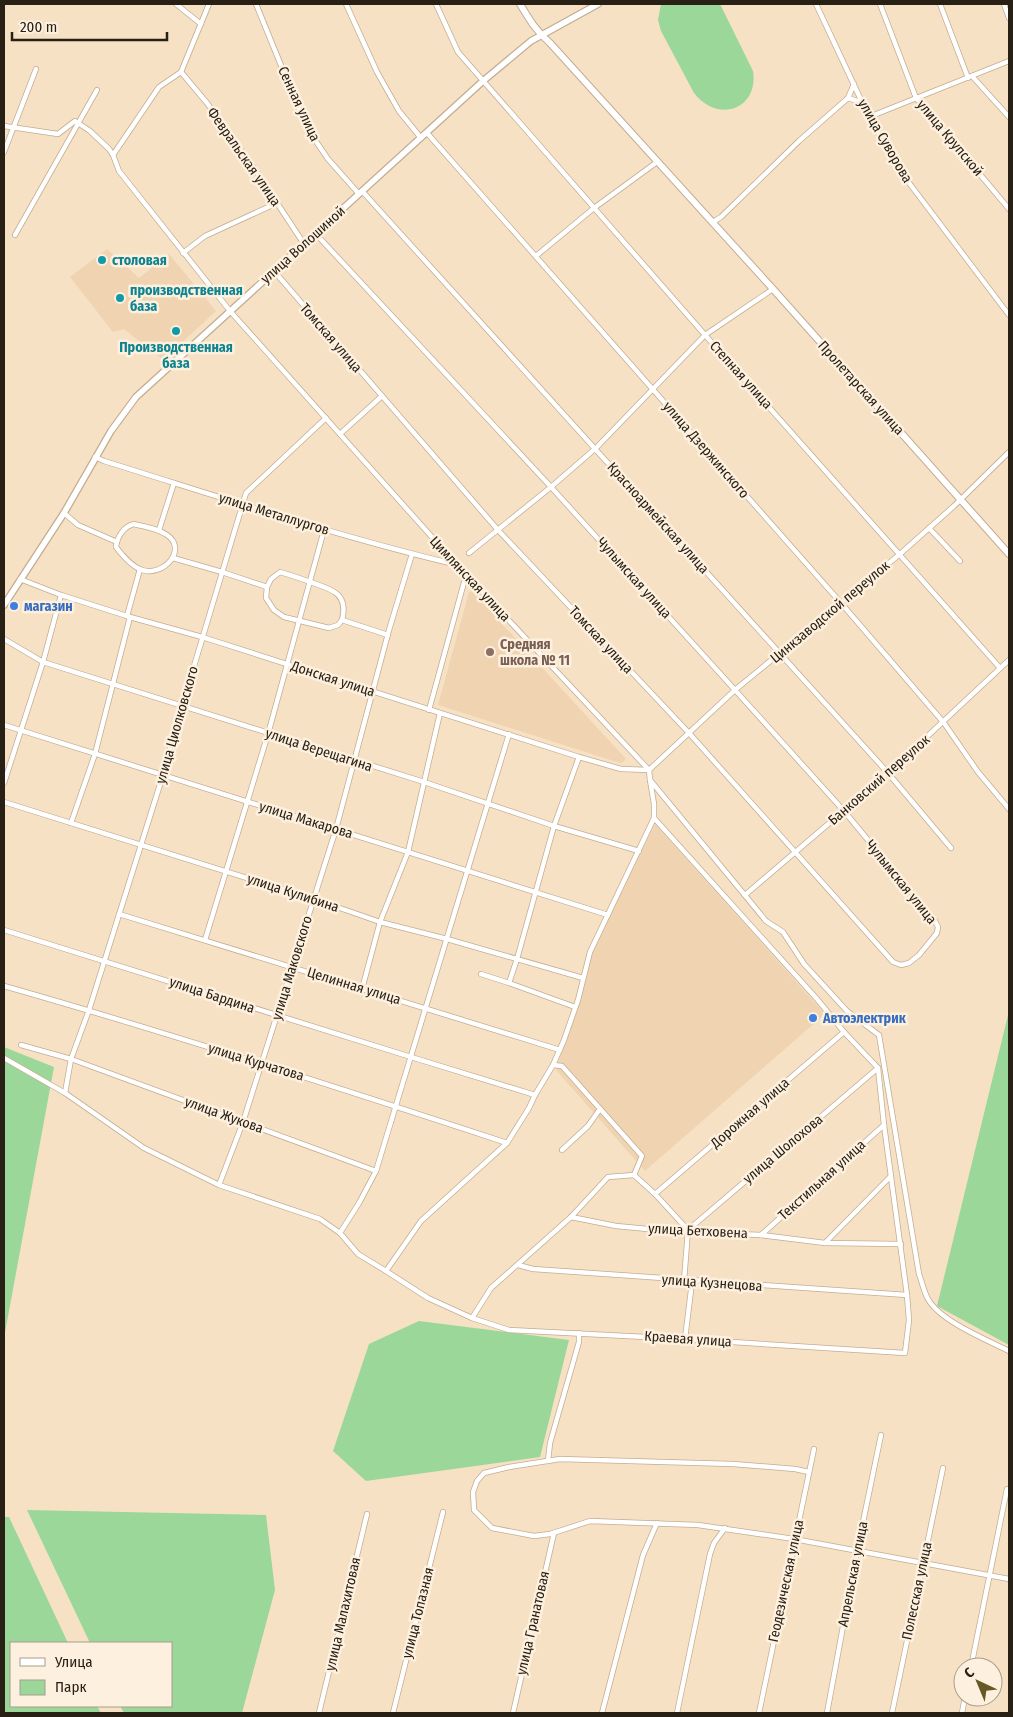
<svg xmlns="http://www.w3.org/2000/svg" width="1013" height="1717" viewBox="0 0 1013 1717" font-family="'Fira Sans Condensed',sans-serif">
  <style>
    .built { fill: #f0d4b1 }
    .green { fill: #9bd799 }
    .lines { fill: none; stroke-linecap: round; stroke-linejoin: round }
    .minor-casing { stroke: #c3ad92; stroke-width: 6 }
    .tertiary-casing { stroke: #c3ad92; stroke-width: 8 }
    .secondary-casing { stroke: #c3ad92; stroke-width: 8 }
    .minor { stroke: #fff; stroke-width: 4.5 }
    .tertiary { stroke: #fff; stroke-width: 5.5 }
    .secondary { stroke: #fff; stroke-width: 6 }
    .culture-dot { fill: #0f9aa8; stroke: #fdf0de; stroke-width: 2 }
    .shop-dot { fill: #3f7fe0; stroke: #fdf0de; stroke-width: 2 }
    .education-dot { fill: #8d6e63; stroke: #fdf0de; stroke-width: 2 }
    .labels { text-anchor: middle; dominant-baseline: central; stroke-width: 5; stroke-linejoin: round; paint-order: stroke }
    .street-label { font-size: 14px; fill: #282015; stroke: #fdf0de }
    .culture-label { font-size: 14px; font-weight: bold; fill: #0d838f; stroke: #fdf0de; text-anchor: start }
    .shop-label { font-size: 14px; font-weight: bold; fill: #366cbe; stroke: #fdf0de; text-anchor: start }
    .education-label { font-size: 14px; font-weight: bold; fill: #785e54; stroke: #fdf0de; text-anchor: start }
  </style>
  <rect width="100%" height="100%" fill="#f7e1c4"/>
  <g class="built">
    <polygon points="107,249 139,278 169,254 216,311 163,360 124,329 113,332 70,277"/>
    <polygon points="472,591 626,759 623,762 620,763 438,705 469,592"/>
    <polygon points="655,824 825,1014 645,1171 556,1070 583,988 591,953"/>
  </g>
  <g class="green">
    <path d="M661,4H720L753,71C759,109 718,124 694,93L661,31L658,20Z"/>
    <polygon points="1009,1011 1009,1345 937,1306"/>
    <polygon points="4,1047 54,1067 4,1338"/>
    <polygon points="419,1321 569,1340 540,1457 366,1481 333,1451 369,1344"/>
    <polygon points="27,1510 266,1515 275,1590 242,1713 124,1713 120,1706 171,1706 171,1643 90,1643"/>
    <polygon points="4,1517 9,1517 68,1643 11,1643 11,1706 97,1706 101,1713 4,1713"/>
  </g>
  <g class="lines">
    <g class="minor-casing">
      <g id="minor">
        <polyline points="176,4 201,24"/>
        <polyline points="256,4 300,112 313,137 328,159 359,194"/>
        <polyline points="346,4 377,72 399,111 421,138"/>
        <polyline points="436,4 458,52 705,335 1000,668"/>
        <polyline points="816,4 869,117 897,167 1009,315"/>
        <polyline points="880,4 916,98 1009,209"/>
        <polyline points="940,4 968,78"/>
        <polyline points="1004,4 1009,18"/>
        <polyline points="181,72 207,103 254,168 304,244"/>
        <polyline points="181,72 209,4"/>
        <polyline points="972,76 1009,117"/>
        <polyline points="848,98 863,103"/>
        <polyline points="869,117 1009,61"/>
        <path d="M4,126L58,134L75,121L90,131L109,149L113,155L119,171L230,311L456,564L649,770L650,780L766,921L783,932L804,964L847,1011L879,1035L919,1274C922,1282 924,1292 928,1299C940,1321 987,1340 1009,1351"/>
        <polyline points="427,133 841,603 944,723 978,772 1009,809"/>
        <polyline points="4,152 36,69"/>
        <polyline points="113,155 159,87 181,72"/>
        <polyline points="362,191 888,773 951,848"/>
        <polyline points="713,222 721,217 799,141 848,98 854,84"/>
        <polyline points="15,235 97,90"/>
        <polyline points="183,253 205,236 277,203"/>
        <polyline points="536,256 594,208 657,162"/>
        <polyline points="274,271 498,530 689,733 893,962 901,965 909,963 919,955 937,933 938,927 935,921 844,811 735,690 551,487 315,233"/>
        <polyline points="340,434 382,396"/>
        <path d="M95,457L104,461C220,497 336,536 454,564"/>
        <polyline points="64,513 78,525 117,542"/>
        <path d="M134,524C145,527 157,528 167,535C188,549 164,577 142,570C133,567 122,555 116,547C117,537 124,526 134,524Z"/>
        <polyline points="929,528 960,561"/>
        <polyline points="159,530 174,483"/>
        <polyline points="469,553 551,487 596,448 705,335 773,289"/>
        <polyline points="173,558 222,572 267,587"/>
        <polyline points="20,579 61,595 130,617 202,637 579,757 621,769 649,770 735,690 900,554 954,506 1009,452"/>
        <polyline points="127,616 140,569"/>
        <path d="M342,620L338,625L329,628L284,617L274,610L266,598L267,587L271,579L280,572C290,575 300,578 310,582C331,589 349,593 342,620L388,635"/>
        <polyline points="4,639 43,662 424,782 554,826 639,851"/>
        <polyline points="429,710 466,575"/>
        <polyline points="4,725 608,915"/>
        <polyline points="650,780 654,804 654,818 590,952 578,1000 564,1040 553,1065 535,1095 529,1108 507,1143 421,1221 386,1271 428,1298 472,1318 509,1330 685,1339 905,1353 909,1320 907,1295 884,1125 878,1068 844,1032 817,999 654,818"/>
        <polyline points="4,783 43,662 61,595"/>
        <polyline points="4,802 314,899 380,922 447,939 583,978"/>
        <polyline points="71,823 95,754 130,617"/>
        <polyline points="745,895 888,773 1009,660"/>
        <polyline points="119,914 560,1050"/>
        <polyline points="4,930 411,1057 535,1095"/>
        <polyline points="205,940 268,734 324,530"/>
        <polyline points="481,974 509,983"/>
        <path d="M4,986C173,1034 340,1088 507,1143"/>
        <polyline points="362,989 380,922 408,852 440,713"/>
        <polyline points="575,1007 509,983 517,959 554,826 579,757"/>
        <polyline points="21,1045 71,1059 376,1171"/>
        <polyline points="4,1058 65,1093"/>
        <polyline points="553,1065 562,1066 642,1156 634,1175"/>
        <polyline points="562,1150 588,1126 600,1109"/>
        <polyline points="219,1185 144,1148 65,1093 71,1059 89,1010 163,775 182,706 246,493 326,418"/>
        <polyline points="655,1194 844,1032"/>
        <polyline points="571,1217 616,1226 669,1231 761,1235 825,1243 901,1244"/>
        <polyline points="688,1230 878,1068"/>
        <polyline points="340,1233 320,1219 219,1185 243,1122 336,829 389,630 412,554"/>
        <polyline points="761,1235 884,1125"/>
        <polyline points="825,1243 890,1177"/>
        <polyline points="518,1265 533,1269 907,1295"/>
        <polyline points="386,1271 358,1254 340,1233 359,1203 376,1171 509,734"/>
        <polyline points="472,1318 491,1288 571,1217 608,1177 634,1175 655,1194 688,1230 684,1281"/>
        <polyline points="685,1339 692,1282"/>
        <polyline points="548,1461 550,1443 579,1342 579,1333"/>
        <polyline points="809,1472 795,1469 733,1464 560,1459 509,1467 484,1473 477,1481 473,1492 474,1510 492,1528 534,1536 550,1534 590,1521 698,1525 794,1539 1009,1579"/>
        <polyline points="971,1667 1007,1489"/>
        <polyline points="319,1713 367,1514"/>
        <polyline points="393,1713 443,1512"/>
        <polyline points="513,1713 554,1533"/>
        <polyline points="602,1713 643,1555 657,1523"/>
        <polyline points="677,1713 710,1554 714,1543 725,1528"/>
        <polyline points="759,1713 814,1449"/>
        <polyline points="827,1713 857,1551 881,1435"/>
        <polyline points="892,1713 943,1468"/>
        <polyline points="962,1713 965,1697"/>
      </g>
    </g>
    <g class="tertiary-casing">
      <polyline id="tertiary" points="4,605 64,513 111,431 136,397 483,81 531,41 598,4"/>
    </g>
    <g class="secondary-casing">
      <path id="secondary" d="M520,4C529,19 536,31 550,43L773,289L1009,554"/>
    </g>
    <use href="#minor" class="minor"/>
    <use href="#tertiary" class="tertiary"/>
    <use href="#secondary" class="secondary"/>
  </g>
  <g class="culture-dot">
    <circle cx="102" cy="260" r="5"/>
    <circle cx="120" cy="298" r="5"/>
    <circle cx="176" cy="331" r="5"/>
  </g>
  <g class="shop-dot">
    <circle cx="14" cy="606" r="5"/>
    <circle cx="813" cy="1018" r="5"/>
  </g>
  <circle class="education-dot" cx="490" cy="652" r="5"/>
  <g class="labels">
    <g class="street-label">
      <text transform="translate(299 104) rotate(65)">Сенная улица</text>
      <text transform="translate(950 138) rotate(50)">улица Крупской</text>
      <text transform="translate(885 141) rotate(60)">улица Суворова</text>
      <text transform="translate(244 157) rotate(55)">Февральская улица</text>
      <text transform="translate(303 245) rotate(-42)">улица Волошиной</text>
      <text transform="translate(331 338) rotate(49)">Томская улица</text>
      <text transform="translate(741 375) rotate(48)">Степная улица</text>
      <text transform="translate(861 388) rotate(48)">Пролетарская улица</text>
      <text transform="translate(706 450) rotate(49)">улица Дзержинского</text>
      <text transform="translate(274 514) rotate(17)">улица Металлургов</text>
      <text transform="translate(658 518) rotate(48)">Красноармейская улица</text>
      <text transform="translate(634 578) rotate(48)">Чулымская улица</text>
      <text transform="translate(470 579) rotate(47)">Цимлянская улица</text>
      <text transform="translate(830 612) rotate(-40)">Цинкзаводской переулок</text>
      <text transform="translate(601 640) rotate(47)">Томская улица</text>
      <text transform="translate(333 679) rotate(18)">Донская улица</text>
      <text transform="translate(177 725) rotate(-74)">улица Циолковского</text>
      <text transform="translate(319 750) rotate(18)">улица Верещагина</text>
      <text transform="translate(879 780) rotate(-41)">Банковский переулок</text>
      <text transform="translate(306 820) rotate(17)">улица Макарова</text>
      <text transform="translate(901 882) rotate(51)">Чулымская улица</text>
      <text transform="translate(293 893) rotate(18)">улица Кулибина</text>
      <text transform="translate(292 968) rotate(-73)">улица Маковского</text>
      <text transform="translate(354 986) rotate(17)">Целинная улица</text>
      <text transform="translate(212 995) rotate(18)">улица Бардина</text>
      <text transform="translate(256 1062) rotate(17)">улица Курчатова</text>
      <text transform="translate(750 1113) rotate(-41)">Дорожная улица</text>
      <text transform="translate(224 1115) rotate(20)">улица Жукова</text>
      <text transform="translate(783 1149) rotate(-40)">улица Шолохова</text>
      <text transform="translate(822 1180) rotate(-42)">Текстильная улица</text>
      <text transform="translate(698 1231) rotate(3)">улица Бетховена</text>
      <text transform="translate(712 1283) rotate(4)">улица Кузнецова</text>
      <text transform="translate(688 1339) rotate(4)">Краевая улица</text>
      <text transform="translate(853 1574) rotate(-79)">Апрельская улица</text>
      <text transform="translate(786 1581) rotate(-78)">Геодезическая улица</text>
      <text transform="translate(917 1591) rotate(-78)">Полесская улица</text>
      <text transform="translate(418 1613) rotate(-76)">улица Топазная</text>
      <text transform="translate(343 1614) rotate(-77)">улица Малахитовая</text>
      <text transform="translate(533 1623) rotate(-77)">улица Гранатовая</text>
    </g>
    <g class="culture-label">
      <text x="112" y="260">столовая</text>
      <text x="130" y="290">производственная<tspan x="130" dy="16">база</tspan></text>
      <text x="176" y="347" text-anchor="middle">Производственная<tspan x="176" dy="16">база</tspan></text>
    </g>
    <g class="shop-label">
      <text x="24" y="606">магазин</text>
      <text x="823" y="1018">Автоэлектрик</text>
    </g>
    <g class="education-label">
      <text x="500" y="644">Средняя<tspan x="500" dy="16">школа № 11</tspan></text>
    </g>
  </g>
  <rect width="1013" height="1717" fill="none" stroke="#282015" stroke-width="10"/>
  <rect x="10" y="1642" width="162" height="65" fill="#fdf0de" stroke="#a89d8e"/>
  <rect x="20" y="1658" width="25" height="8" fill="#ffffff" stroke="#a89d8e"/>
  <text x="55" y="1667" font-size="15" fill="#282015">Улица</text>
  <rect x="20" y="1680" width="25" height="15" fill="#9bd799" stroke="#a89d8e"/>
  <text x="55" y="1692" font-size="15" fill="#282015">Парк</text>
  <g transform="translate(978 1682) rotate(316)"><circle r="24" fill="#fdf0de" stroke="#a89d8e"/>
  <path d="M0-4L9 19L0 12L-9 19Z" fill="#675926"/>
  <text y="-8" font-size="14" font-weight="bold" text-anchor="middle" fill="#282015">С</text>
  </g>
  <path d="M12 32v8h155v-8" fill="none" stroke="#282015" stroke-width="2.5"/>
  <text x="20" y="32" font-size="15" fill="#282015" stroke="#fdf0de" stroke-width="4" paint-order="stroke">200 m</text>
</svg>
